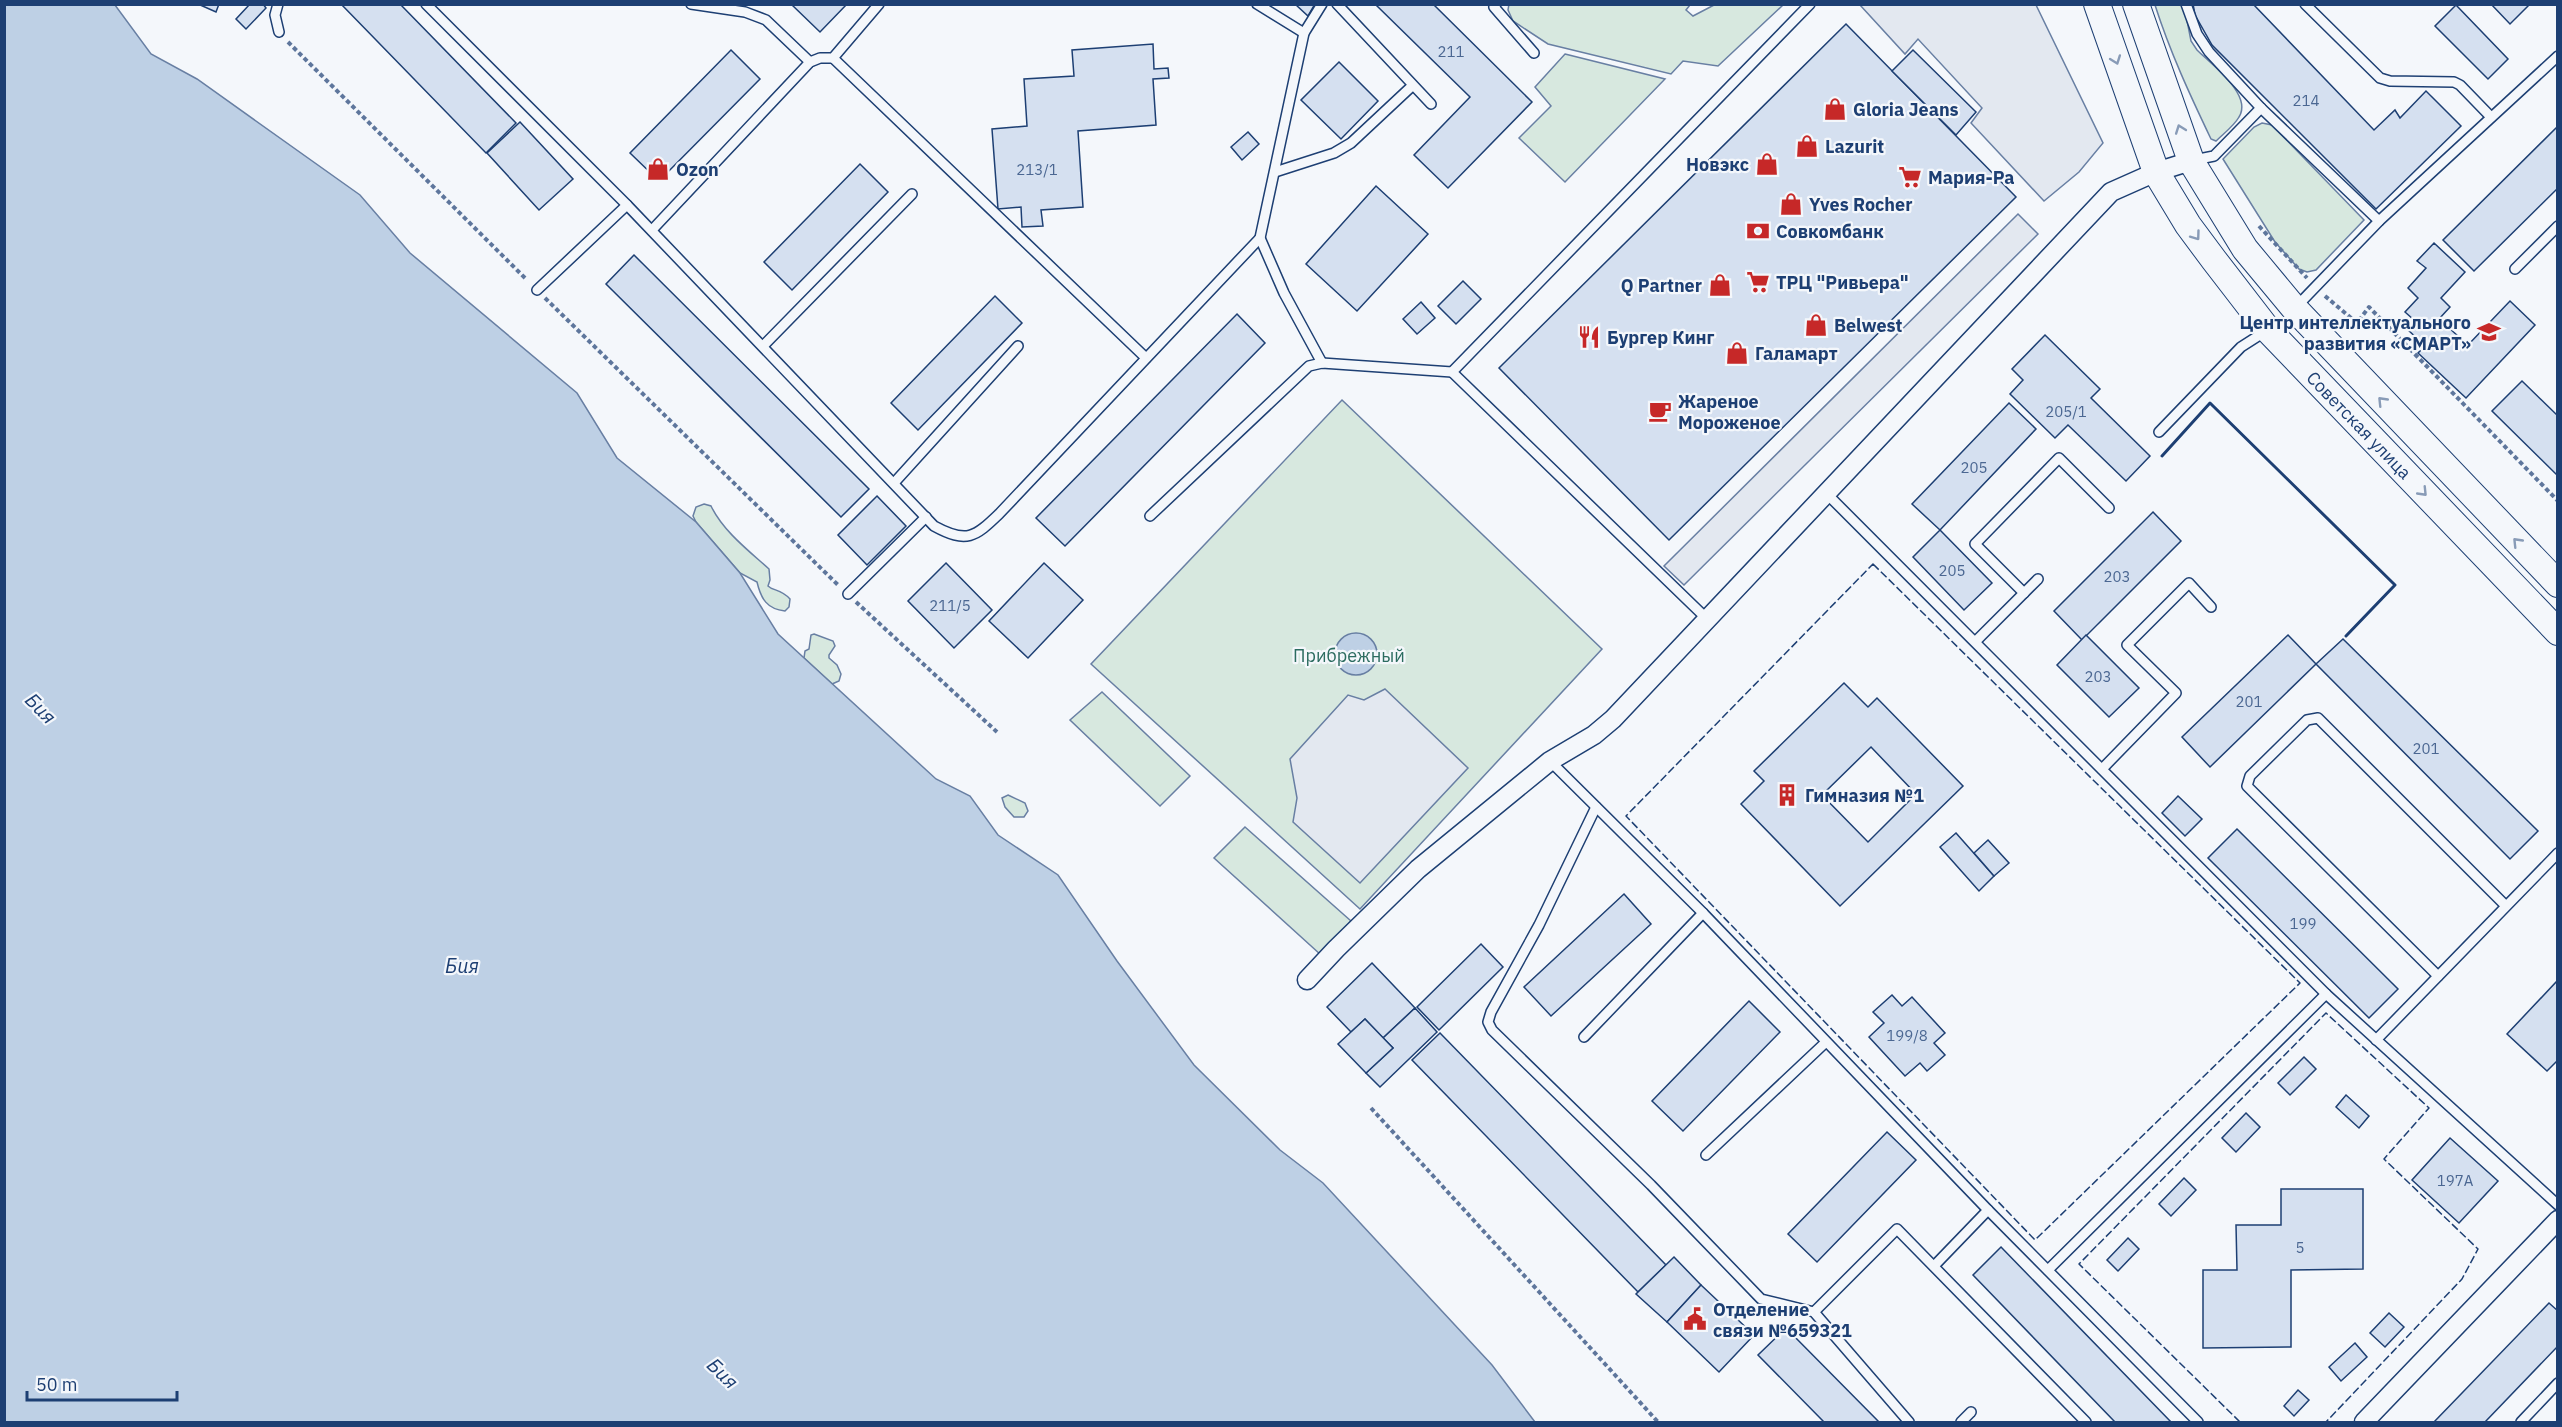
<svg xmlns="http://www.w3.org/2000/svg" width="2562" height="1427" viewBox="0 0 2562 1427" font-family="'IBM Plex Sans',sans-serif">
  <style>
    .green { fill: #d7e8df; stroke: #687fa3; stroke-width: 1.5 }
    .parking { fill: #e3e8f0; stroke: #687fa3; stroke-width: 1.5 }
    .water { fill: #bed0e5; stroke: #687fa3; stroke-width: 1.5 }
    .building { fill: #d5e0f0; stroke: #1d3f73; stroke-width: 1.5; fill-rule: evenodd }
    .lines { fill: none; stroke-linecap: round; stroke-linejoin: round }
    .service-casing { stroke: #1d3f73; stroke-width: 12 }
    .minor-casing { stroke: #1d3f73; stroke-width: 21 }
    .secondary-casing { stroke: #1d3f73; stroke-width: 28 }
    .path { stroke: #5e769c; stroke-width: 4; stroke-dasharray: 4.5 3; stroke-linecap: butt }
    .service { stroke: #f4f7fb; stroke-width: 9 }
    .minor { stroke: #f4f7fb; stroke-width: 18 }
    .secondary { stroke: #f4f7fb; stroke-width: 26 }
    .fence { stroke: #1d3f73; stroke-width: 1.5; stroke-dasharray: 8 3; stroke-linecap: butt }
    .wall { stroke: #1d3f73; stroke-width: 3 }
    .oneway { stroke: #889bb7 }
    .labels { text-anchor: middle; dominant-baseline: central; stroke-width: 4.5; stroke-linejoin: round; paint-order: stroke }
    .number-label { font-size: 15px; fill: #4b6792 }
    .poi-label { font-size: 18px; font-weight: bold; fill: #1d3f73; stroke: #f4f7fb; text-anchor: start }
    .street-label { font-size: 18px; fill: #1d3f73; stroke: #f4f7fb }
    .park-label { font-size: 18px; fill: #2c6c60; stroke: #f4f7fb }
    .water-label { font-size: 20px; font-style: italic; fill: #1d3f73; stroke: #f4f7fb }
  </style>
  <rect width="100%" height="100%" fill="#f4f7fb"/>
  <g class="green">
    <polygon points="1509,4 1690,5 1686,10 1693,16 1714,5 1783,5 1718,66 1683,61 1671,74 1548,44 1513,21 1508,10"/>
    <path d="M2155,5H2184L2191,41L2197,50C2212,65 2253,95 2239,117C2234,126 2223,134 2216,141L2211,139C2190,95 2170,52 2155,5Z"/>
    <polygon points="1565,54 1665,79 1565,182 1519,138 1551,106 1535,87"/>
    <polygon points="2262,123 2272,125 2364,220 2316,270 2307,272 2299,269 2275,242 2223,159 2254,127"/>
    <polygon points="1342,400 1602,649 1360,909 1091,664"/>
    <path d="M704,504L711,506C723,531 749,551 769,569L770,580L768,586C773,591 781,589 790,599L789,607L785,611C767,609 761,599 757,582L740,573L696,522L693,516L696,507Z"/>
    <polygon points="814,634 833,641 835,646 829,655 829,658 837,665 841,674 839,681 832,684 804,658 805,651 809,649 811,635"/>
    <polygon points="1102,692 1190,776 1160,806 1070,720"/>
    <polygon points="1008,795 1025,803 1028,811 1024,817 1014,817 1005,807 1002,798"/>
    <polygon points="1245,827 1351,921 1321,955 1214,858"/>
  </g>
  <g class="parking">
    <polygon points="1860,5 2036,5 2103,143 2079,172 2044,201 1971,123 1982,108 1918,39 1905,54"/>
    <polygon points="2018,214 2038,234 1684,585 1664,566"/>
    <polygon points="1385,689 1468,768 1360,883 1293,822 1297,798 1290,759 1348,695 1364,700"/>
  </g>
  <g class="water">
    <polygon points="5,4 115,5 151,54 197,79 360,195 410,253 577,393 617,458 696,522 740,573 778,634 936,779 970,796 998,835 1058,875 1117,961 1194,1065 1280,1150 1323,1183 1492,1365 1535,1422 5,1422"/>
    <circle cx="1356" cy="654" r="21"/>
  </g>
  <g class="building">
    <polygon points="198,4 219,4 216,12"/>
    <polygon points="250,4 263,4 266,8 246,29 236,19"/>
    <polygon points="341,4 400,4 516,123 486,153"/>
    <polygon points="791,4 847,4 820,32"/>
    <polygon points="1295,4 1315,4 1308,16"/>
    <polygon points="1375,4 1433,4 1532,102 1448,188 1414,155 1470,97"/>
    <polygon points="2193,4 2253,4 2374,130 2395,110 2400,118 2426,91 2461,126 2376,209 2212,45 2195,15"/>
    <polygon points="2491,4 2530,4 2510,24"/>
    <polygon points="2456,5 2508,59 2488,79 2435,26"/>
    <polygon points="1846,24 2016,197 1669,540 1499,368"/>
    <polygon points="1153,44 1154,69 1168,68 1169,78 1153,79 1156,125 1078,131 1083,207 1041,210 1043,226 1022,227 1021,207 998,209 992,129 1027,126 1024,79 1074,76 1072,50"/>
    <polygon points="731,50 760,79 659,181 630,153"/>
    <polygon points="1913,50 1976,112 1956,135 1892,71"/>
    <polygon points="1339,62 1378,101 1341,139 1301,100"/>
    <polygon points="520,122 573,179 539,210 487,153"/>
    <polygon points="2558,126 2558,188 2474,271 2443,240"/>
    <polygon points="1248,132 1259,144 1242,160 1231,147"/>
    <polygon points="860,164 888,192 792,290 764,262"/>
    <polygon points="1376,186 1428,234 1357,311 1306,264"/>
    <polygon points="2434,243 2465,272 2441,298 2450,307 2439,319 2468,345 2510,301 2535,325 2466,398 2418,353 2425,346 2406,328 2414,320 2405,312 2418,298 2408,288 2426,268 2417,261"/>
    <polygon points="634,255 869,489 841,517 606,284"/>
    <polygon points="1463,281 1481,299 1456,324 1438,306"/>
    <polygon points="995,296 1022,323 918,430 891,403"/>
    <polygon points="1421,302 1435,318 1417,334 1403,319"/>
    <polygon points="1237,314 1265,343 1065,546 1036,518"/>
    <polygon points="2045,335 2100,389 2091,398 2150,456 2126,481 2068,425 2055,438 2010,394 2023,380 2012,369"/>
    <polygon points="2522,381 2558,416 2558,476 2492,411"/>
    <polygon points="2009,403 2036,429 1940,530 1912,504"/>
    <polygon points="877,496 906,526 867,565 838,535"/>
    <polygon points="2153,512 2181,541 2082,640 2054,611"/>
    <polygon points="1940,530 1992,583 1964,610 1913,557"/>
    <polygon points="946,563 992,610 954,648 908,601"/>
    <polygon points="1044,563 1083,600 1028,658 989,621"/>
    <polygon points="2086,635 2139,688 2109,717 2057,665"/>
    <polygon points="2288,635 2316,664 2210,767 2182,737"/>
    <polygon points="2343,639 2538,831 2510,859 2316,664"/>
    <path d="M1844,683L1868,707L1877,698L1963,786L1840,906L1741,804L1764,781L1754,771ZM1871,747L1916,794L1868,842L1822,795Z"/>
    <polygon points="2178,796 2202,819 2185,836 2162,813"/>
    <polygon points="2237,829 2398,989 2369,1018 2208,858"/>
    <polygon points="1956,833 1994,876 1979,891 1940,847"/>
    <polygon points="1988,840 2009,863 1994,876 1974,853"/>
    <polygon points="1624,894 1651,924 1551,1016 1524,987"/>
    <polygon points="1481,944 1503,967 1439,1030 1417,1007"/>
    <polygon points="1372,963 1415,1008 1383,1038 1365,1019 1351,1032 1327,1007"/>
    <polygon points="2558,980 2558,1060 2547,1071 2507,1034"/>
    <polygon points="1892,995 1902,1006 1912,997 1945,1033 1934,1043 1945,1055 1927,1071 1920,1063 1905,1076 1869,1037 1884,1023 1873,1012"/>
    <polygon points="1749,1001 1780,1032 1683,1131 1652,1101"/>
    <polygon points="1415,1008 1437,1032 1380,1087 1366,1073 1393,1048 1383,1038"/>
    <polygon points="1365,1019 1393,1048 1366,1073 1338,1044"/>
    <polygon points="1440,1033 1666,1265 1638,1292 1412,1060"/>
    <polygon points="2304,1057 2316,1069 2290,1095 2278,1083"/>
    <polygon points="2346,1095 2369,1116 2359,1128 2336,1107"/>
    <polygon points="2246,1113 2260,1127 2236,1152 2222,1138"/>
    <polygon points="1887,1132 1916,1160 1817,1262 1788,1234"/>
    <polygon points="2450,1138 2498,1181 2459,1223 2412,1180"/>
    <polygon points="2184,1178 2196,1190 2171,1216 2159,1204"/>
    <polygon points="2281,1189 2363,1189 2363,1269 2291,1270 2291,1347 2203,1348 2203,1270 2237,1270 2236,1225 2281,1225"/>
    <polygon points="2128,1238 2139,1249 2118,1271 2107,1260"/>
    <polygon points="2001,1247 2171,1422 2115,1422 1973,1275"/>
    <polygon points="1674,1257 1701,1285 1667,1322 1636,1294"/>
    <polygon points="1701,1285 1754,1335 1719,1372 1667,1322"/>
    <polygon points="2549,1303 2558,1311 2558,1346 2485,1422 2434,1422"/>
    <polygon points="2389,1313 2404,1327 2385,1347 2370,1333"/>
    <polygon points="1786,1328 1879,1422 1824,1422 1758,1355"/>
    <polygon points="2355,1343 2367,1357 2341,1381 2329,1367"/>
    <polygon points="2298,1390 2309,1400 2294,1416 2284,1406"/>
  </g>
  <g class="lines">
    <g class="service-casing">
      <g id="service">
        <polyline points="278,4 275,15 279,32"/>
        <path d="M426,4L627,205L934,526C967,544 975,537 999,514L1260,238L1304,33L1322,4"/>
        <polyline points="691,4 745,12 766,20 810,62"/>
        <polyline points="1257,4 1304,33"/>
        <polyline points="1337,4 1431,104"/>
        <polyline points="1496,4 1494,7 1534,53"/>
        <polyline points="2186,4 2197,34 2209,52 2261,108 2379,221"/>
        <polyline points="2305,4 2380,78 2390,81 2454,82 2460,85 2491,117"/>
        <polyline points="833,58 1146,358"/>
        <polyline points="2194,160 2214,156 2261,108"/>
        <polyline points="1275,172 1334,153 1351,143 1412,86"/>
        <polyline points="652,230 810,62 820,58 833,58 879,4"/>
        <polyline points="1260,238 1284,293 1322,363"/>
        <polyline points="2515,269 2558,226"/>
        <polyline points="537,290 627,205"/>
        <polyline points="2296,307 2379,221 2558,56"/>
        <polyline points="763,346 912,194"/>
        <polyline points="2159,432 2241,347 2266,331"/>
        <polyline points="894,483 1018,346"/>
        <polyline points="1825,492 2326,994 2558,1205"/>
        <polyline points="1150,516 1309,366 1322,363 1452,372"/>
        <polyline points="2024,593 1975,544 2059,458 2109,508"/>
        <polyline points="848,594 926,517"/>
        <polyline points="1706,618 1452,372 1810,4"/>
        <polyline points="1976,641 2038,579"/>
        <polyline points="1550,761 1703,913 1988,1210 2198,1422"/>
        <polyline points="2102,769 2176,693 2127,645 2189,583 2211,607"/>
        <polyline points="1596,807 1539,925 1491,1012 1488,1022 1492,1030 1651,1185 1761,1299 1814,1312 1909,1422"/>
        <polyline points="2438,976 2252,791 2247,786 2250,776 2307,720 2318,718 2505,905"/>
        <polyline points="1584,1037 1703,913"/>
        <polyline points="2376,1040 2558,853"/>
        <polyline points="1706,1155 1826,1042"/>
        <polyline points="1934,1266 1988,1210"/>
        <polyline points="2048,1270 2326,994"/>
        <polyline points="1814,1312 1897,1229 2086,1422"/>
        <polyline points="1961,1422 1971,1412"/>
        <polyline points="2521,1422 2558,1383"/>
      </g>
    </g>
    <g class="minor-casing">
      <g id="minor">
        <polyline points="1307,980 1336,949 1418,869 1550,761 1594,735 1613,719 2111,192 2156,172 2191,161"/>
        <polyline points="2364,1422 2558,1220"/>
      </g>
    </g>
    <g class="secondary-casing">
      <g id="secondary">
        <polyline points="2097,4 2156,172 2188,225 2214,260 2268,330 2558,632"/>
        <polyline points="2136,4 2191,161 2245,249 2294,308 2558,584"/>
      </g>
    </g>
    <g class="path">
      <polyline points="288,42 527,280"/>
      <polyline points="2259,226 2307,278"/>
      <polyline points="2325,296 2357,323 2369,307 2558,501"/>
      <polyline points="545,298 838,585"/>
      <polyline points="856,602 997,732"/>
      <polyline points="1371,1108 1658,1422"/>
    </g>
    <use href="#service" class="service"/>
    <use href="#minor" class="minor"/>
    <use href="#secondary" class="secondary"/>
    <g class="fence">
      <polygon points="1873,564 2300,983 2035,1240 1626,816"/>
      <polyline points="2240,1422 2079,1264 2326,1013 2429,1108 2384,1159 2478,1249 2462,1279 2326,1422"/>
    </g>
    <polyline class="wall" points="2162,456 2210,403 2395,585 2346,636"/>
  </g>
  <defs><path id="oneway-chevron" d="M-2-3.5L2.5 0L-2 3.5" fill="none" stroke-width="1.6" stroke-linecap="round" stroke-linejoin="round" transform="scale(1.5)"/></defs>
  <g class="oneway">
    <use href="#oneway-chevron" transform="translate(2116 60) rotate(70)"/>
    <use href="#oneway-chevron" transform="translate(2180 129) rotate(-110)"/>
    <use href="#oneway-chevron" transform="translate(2196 236) rotate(54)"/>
    <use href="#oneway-chevron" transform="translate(2382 401) rotate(-134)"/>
    <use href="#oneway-chevron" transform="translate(2423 492) rotate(46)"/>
    <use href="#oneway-chevron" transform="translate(2517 542) rotate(-134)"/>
  </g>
  <defs>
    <g id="shop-bare" transform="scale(1.8)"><path d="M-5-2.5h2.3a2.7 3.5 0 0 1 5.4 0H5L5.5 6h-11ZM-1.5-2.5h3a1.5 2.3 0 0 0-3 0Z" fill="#c62828" stroke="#f4f7fb" stroke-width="2.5" paint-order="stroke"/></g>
    <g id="supermarket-bare" transform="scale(1.8)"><path d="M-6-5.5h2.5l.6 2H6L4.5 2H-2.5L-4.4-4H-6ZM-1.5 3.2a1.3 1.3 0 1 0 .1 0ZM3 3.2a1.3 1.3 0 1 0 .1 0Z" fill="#c62828" stroke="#f4f7fb" stroke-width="2.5" paint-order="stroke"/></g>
    <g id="bank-bare" transform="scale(1.8)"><path d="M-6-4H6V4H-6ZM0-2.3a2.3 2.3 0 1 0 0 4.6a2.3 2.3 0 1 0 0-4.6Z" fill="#c62828" stroke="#f4f7fb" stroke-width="2.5" paint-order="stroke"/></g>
    <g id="school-bare" transform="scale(1.8)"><path d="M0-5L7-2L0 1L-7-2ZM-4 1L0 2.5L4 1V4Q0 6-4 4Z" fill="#c62828" stroke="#f4f7fb" stroke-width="2.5" paint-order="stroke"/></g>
    <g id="restaurant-bare" transform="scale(1.8)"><path d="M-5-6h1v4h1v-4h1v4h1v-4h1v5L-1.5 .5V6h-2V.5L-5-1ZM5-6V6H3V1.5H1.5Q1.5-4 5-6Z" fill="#c62828" stroke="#f4f7fb" stroke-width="2.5" paint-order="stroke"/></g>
    <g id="cafe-bare" transform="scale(1.8)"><path d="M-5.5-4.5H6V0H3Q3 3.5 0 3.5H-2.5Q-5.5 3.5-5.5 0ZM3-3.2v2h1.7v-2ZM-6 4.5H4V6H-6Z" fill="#c62828" stroke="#f4f7fb" stroke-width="2.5" paint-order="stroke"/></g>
    <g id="building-bare" transform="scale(1.8)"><path d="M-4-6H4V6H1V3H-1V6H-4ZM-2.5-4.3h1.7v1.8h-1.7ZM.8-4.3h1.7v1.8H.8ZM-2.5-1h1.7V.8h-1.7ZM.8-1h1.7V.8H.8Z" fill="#c62828" stroke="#f4f7fb" stroke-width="2.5" paint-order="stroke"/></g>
    <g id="civic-bare" transform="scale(1.8)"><path d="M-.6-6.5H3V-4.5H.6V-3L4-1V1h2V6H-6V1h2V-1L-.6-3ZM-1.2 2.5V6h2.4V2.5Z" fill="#c62828" stroke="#f4f7fb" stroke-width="2.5" paint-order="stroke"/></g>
  </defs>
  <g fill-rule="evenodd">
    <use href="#shop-bare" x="1835" y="109"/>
    <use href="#shop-bare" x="1807" y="146"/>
    <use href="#shop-bare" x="1767" y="164"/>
    <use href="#shop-bare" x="658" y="169"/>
    <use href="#supermarket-bare" x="1910" y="177"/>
    <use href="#shop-bare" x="1791" y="204"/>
    <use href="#bank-bare" x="1758" y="231"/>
    <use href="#supermarket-bare" x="1758" y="282"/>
    <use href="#shop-bare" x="1720" y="285"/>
    <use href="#shop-bare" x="1816" y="325"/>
    <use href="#school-bare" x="2489" y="332"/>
    <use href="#restaurant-bare" x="1589" y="337"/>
    <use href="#shop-bare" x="1737" y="353"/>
    <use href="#cafe-bare" x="1660" y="411"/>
    <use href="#building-bare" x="1787" y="795"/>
    <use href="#civic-bare" x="1695" y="1319"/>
  </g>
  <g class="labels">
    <g class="number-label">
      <text x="1451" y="51">211</text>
      <text x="2306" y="100">214</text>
      <text x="1037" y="169">213/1</text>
      <text x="2066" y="411">205/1</text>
      <text x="1974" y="467">205</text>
      <text x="1952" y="570">205</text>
      <text x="2117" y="576">203</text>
      <text x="950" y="605">211/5</text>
      <text x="2098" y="676">203</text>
      <text x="2249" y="701">201</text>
      <text x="2426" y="748">201</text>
      <text x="2303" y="923">199</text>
      <text x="1907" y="1035">199/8</text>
      <text x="2455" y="1180">197А</text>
      <text x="2300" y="1247">5</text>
    </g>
    <g class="poi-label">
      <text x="1853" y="109">Gloria Jeans</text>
      <text x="1825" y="146">Lazurit</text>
      <text x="1749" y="164" text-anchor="end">Новэкс</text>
      <text x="676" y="169">Ozon</text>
      <text x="1928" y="177">Мария-Ра</text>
      <text x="1809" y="204">Yves Rocher</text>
      <text x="1776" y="231">Совкомбанк</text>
      <text x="1776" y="282">ТРЦ "Ривьера"</text>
      <text x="1702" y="285" text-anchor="end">Q Partner</text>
      <text x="2471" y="322" text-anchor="end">Центр интеллектуального<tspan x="2471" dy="21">развития «СМАРТ»</tspan></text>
      <text x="1834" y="325">Belwest</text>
      <text x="1607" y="337">Бургер Кинг</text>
      <text x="1755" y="353">Галамарт</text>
      <text x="1678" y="401">Жареное<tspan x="1678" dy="21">Мороженое</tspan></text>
      <text x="1805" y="795">Гимназия №1</text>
      <text x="1713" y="1309">Отделение<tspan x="1713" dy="21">связи №659321</tspan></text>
    </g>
    <g class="street-label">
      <text transform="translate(2359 425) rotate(46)">Советская улица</text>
    </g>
    <g class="park-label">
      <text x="1349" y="655">Прибрежный</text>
    </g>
    <g class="water-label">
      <text transform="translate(41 708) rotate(45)">Бия</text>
      <text x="462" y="965">Бия</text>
      <text transform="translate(723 1373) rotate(44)">Бия</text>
    </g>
  </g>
  <rect width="2562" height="1427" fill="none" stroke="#1d3f73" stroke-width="12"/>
  <path d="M27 1391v9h150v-9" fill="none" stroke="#1d3f73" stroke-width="3"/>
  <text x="36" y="1391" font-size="18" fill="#1d3f73" stroke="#f4f7fb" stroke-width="4.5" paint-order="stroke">50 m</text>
</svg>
